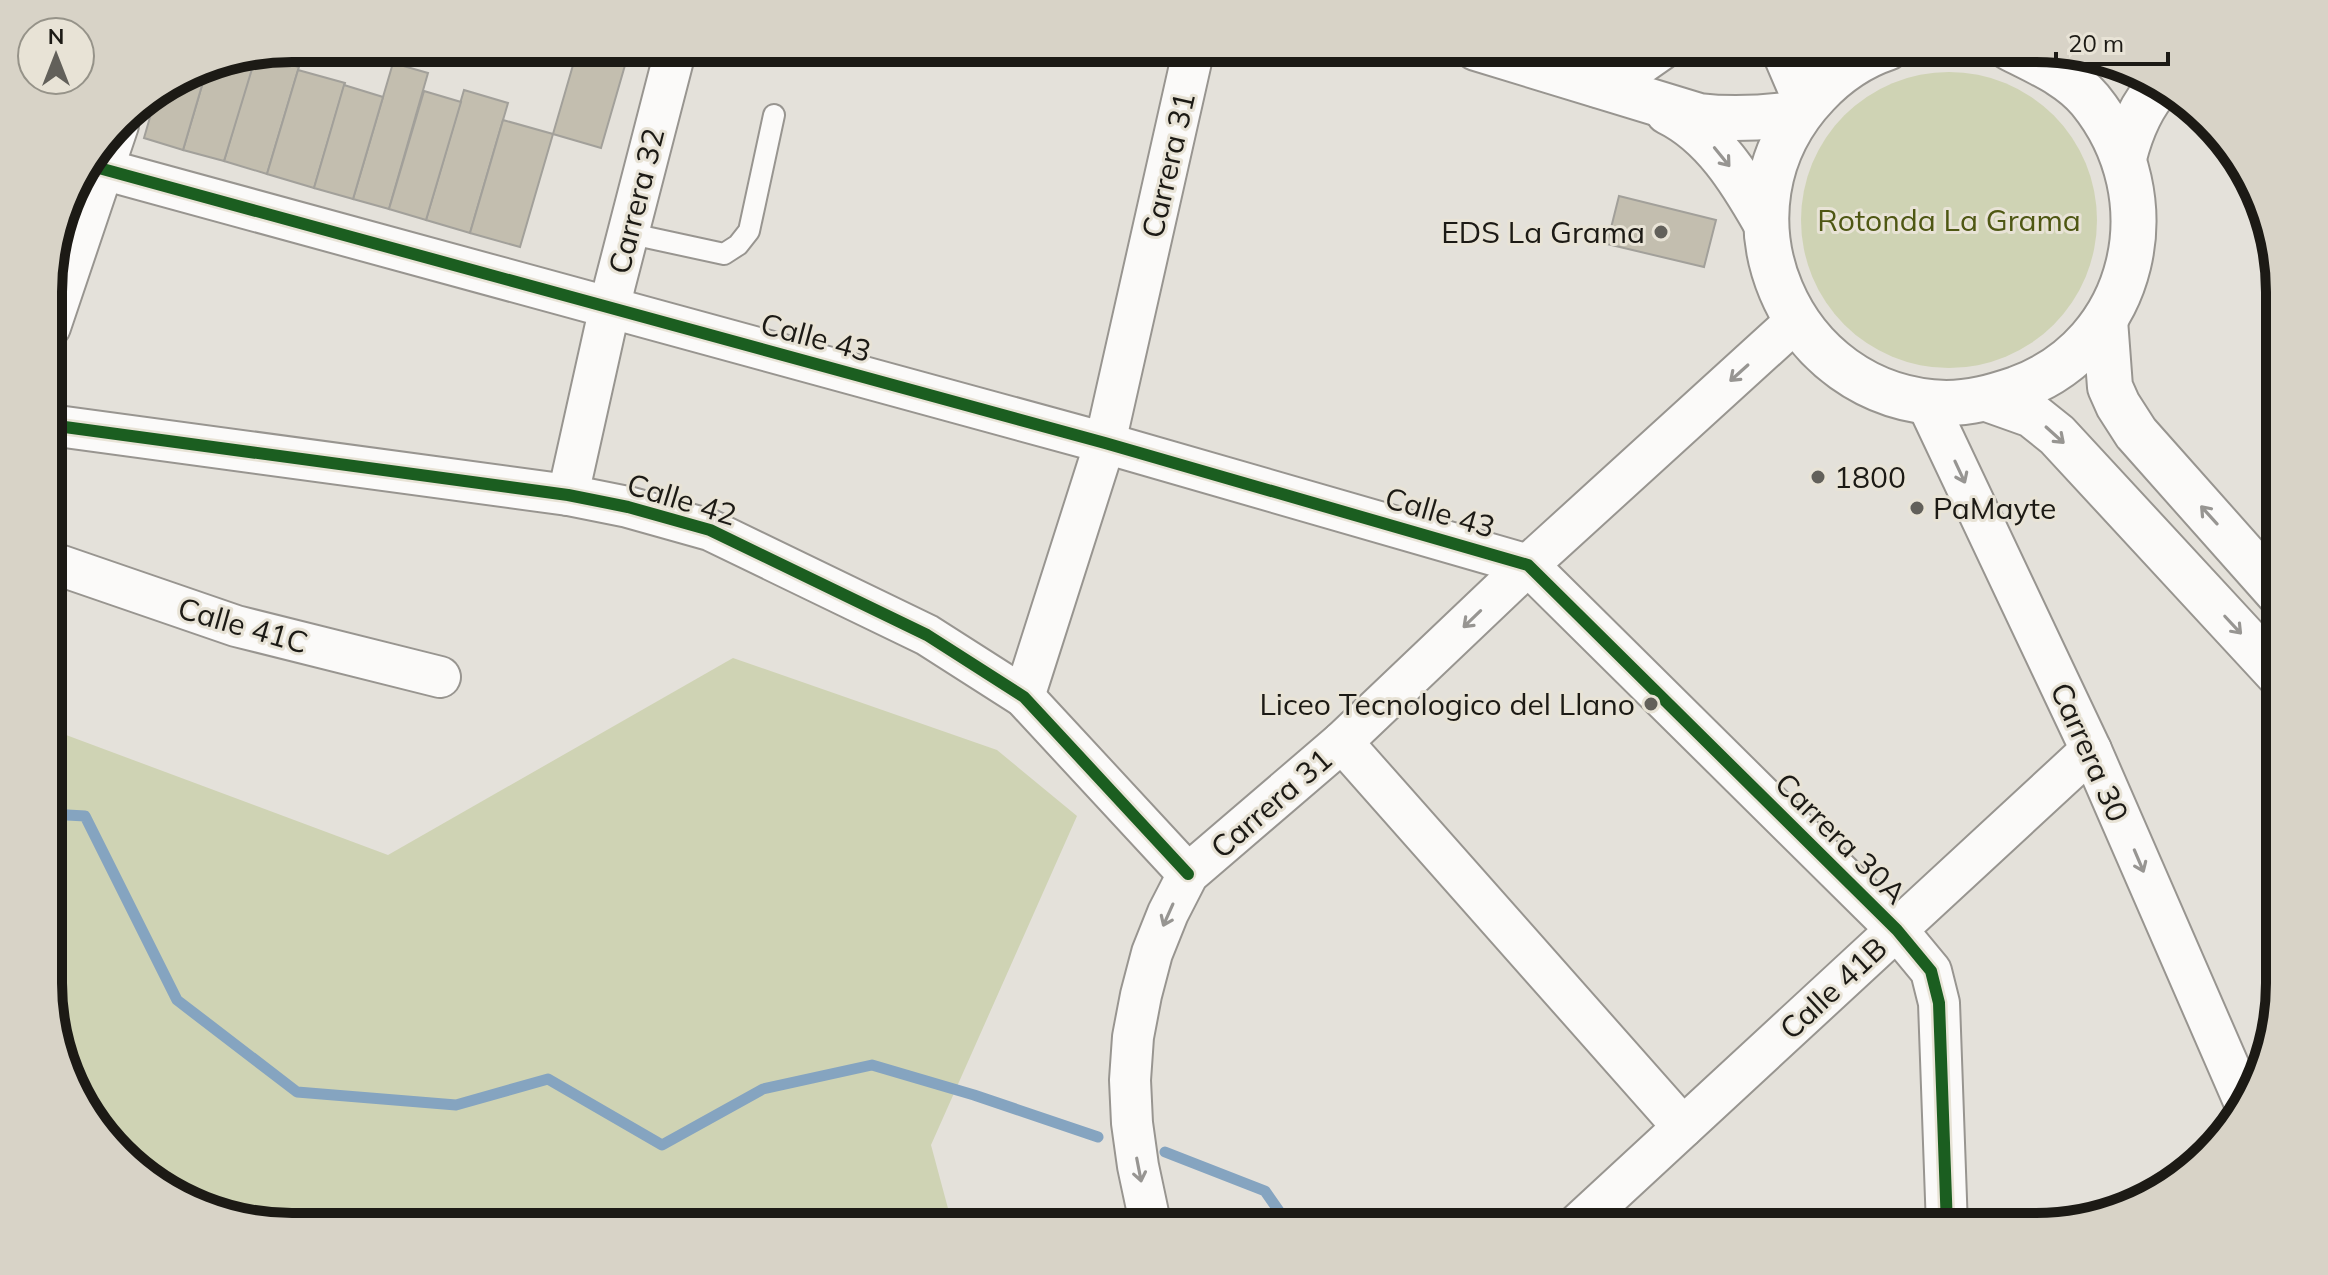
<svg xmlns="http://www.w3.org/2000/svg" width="2328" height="1275" viewBox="0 0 2328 1275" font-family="Mulish,sans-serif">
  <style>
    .green { fill: #cfd3b4 }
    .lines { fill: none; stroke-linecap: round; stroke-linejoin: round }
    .stream { stroke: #85a4c0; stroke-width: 11 }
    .building { fill: #c3beaf; stroke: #a2a09a; stroke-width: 2 }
    .service-casing { stroke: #989590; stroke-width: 24 }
    .minor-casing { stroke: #989590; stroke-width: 44 }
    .tertiary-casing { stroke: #989590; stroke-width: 48 }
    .secondary-casing { stroke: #989590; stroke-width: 48 }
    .service { stroke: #fbfaf9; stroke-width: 20 }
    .minor { stroke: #fbfaf9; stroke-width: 40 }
    .tertiary { stroke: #fbfaf9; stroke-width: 44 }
    .secondary { stroke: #fbfaf9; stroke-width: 44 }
    .cycleway-casing { stroke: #e8e3d6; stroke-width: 17 }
    .cycleway { stroke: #1b5e20; stroke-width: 12 }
    .oneway { stroke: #979592 }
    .poi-dot { fill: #62605a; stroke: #e8e3d6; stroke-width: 3 }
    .labels { text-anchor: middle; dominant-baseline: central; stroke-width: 6; stroke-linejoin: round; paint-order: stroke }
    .street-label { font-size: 30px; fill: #1c1a15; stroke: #e8e3d6 }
    .park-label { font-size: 30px; fill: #4e5713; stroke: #e8e3d6 }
    .poi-label { font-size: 30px; fill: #1c1a15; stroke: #e8e3d6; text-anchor: end }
    .rim { fill: none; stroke: #1c1a15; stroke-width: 10 }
  </style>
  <rect width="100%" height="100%" fill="#e4e1da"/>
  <g class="green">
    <circle cx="1949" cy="220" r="148"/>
    <polygon points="733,658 997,750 1077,816 931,1145 953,1227 292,1227 171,1195 89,1118 50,1014 50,729 388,855"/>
  </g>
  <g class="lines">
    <g class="stream">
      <polyline points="50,814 85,816 177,1000 297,1092 456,1105 548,1079 662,1145 763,1089 872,1065 974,1095 1098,1137"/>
      <polyline points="1165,1152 1265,1191 1290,1227"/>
    </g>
  </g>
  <g class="building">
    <polygon points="578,48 630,48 601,148 553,134"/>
    <polygon points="255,55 299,67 267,174 224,161"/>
    <polygon points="248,57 255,59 224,161 183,150 208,65"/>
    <polygon points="393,63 428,73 389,209 353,199"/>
    <polygon points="208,65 183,150 144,138 157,93 199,66"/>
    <polygon points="298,70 345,83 314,188 267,174"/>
    <polygon points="344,85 383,97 353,199 314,188"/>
    <polygon points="464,90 508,103 470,233 426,220"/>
    <polygon points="424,91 461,102 426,220 389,209"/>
    <polygon points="503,120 553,134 520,247 470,233"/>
    <polygon points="1619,196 1716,220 1704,267 1607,244"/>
  </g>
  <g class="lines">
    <g class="service-casing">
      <polyline id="service" points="627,233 724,254 738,245 749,231 774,115"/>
    </g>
    <g class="minor-casing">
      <g id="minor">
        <polyline points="88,165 1105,443 1528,565 1897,930 1931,971 1939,1003 1947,1227"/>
        <polyline points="50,327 118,125"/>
        <polyline points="1926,401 2091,750 2246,1106"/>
        <polyline points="50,425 568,495 628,507 710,530 927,635 1024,697 1188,874"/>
        <polyline points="568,495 615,284 676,48"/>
        <polyline points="50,562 236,626 440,677"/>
        <polyline points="1024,697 1105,443 1194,48"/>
        <polyline points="1342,742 1683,1127"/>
        <polyline points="1151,1227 1138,1166 1132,1123 1130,1080 1133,1037 1141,995 1152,953 1168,913 1188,874 1342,742 1528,565 1796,321"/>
        <polyline points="1575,1227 2091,750"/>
      </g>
    </g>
    <g class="tertiary-casing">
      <g id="tertiary">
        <polyline points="1783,48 1807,104"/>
        <polyline points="2105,320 2110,387 2118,405 2136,433 2279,594"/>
        <polyline points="1987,399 2032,415 2057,435 2279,675"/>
      </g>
    </g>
    <g class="secondary-casing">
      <g id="secondary">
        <path d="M1476,48L1699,116C1734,120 1766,118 1800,113"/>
        <path d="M1887,48C1860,57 1836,74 1817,94C1707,209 1788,399 1946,403C1971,403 1992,397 2016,389C2138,345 2169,197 2090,100C2069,75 2039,63 2010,48"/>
        <polyline points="1598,85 1630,69 1660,48"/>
        <path d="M1668,112C1713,134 1741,180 1765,222"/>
        <path d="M2124,158C2131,130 2141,105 2161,84"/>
      </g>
    </g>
    <use href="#service" class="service"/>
    <use href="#minor" class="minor"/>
    <use href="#tertiary" class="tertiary"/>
    <use href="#secondary" class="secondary"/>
    <g class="cycleway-casing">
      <g id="cycleway">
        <polyline points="88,165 1105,443 1528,565 1897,930 1931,971 1939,1003 1947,1227"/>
        <polyline points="50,425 568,495 628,507 710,530 927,635 1024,697 1188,874"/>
      </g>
    </g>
    <use href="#cycleway" class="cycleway"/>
  </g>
  <defs><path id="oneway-shaft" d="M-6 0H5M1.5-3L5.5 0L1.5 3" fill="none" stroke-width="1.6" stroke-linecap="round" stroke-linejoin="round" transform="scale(2)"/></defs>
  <g class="oneway">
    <use href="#oneway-shaft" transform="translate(1722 157) rotate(51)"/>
    <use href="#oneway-shaft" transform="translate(1739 373) rotate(138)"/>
    <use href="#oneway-shaft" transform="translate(2055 435) rotate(42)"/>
    <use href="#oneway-shaft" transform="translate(1960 472) rotate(65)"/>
    <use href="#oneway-shaft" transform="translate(2209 515) rotate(-132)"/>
    <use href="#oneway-shaft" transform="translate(1472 619) rotate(136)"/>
    <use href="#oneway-shaft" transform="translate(2233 625) rotate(47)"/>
    <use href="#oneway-shaft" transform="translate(2139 861) rotate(67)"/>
    <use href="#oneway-shaft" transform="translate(1168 915) rotate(114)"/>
    <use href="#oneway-shaft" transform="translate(1139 1170) rotate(79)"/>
  </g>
  <g class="poi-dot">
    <circle cx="1661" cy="232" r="8"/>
    <circle cx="1818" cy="477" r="8"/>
    <circle cx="1917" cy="508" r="8"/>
    <circle cx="1651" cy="704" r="8"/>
  </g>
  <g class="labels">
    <g class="street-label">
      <text transform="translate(1168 165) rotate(-77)">Carrera 31</text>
      <text transform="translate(636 201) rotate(-76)">Carrera 32</text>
      <text transform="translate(816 337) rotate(15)">Calle 43</text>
      <text transform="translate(682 499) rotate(17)">Calle 42</text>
      <text transform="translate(1440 512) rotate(16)">Calle 43</text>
      <text transform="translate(243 625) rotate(16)">Calle 41C</text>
      <text transform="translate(2090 752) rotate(66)">Carrera 30</text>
      <text transform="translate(1271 803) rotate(-41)">Carrera 31</text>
      <text transform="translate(1841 838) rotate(45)">Carrera 30A</text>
      <text transform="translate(1833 988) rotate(-43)">Calle 41B</text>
    </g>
    <g class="park-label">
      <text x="1949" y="220">Rotonda La Grama</text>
    </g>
    <g class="poi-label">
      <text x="1645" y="232">EDS La Grama</text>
      <text x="1834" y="477" text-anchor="start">1800</text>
      <text x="1933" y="508" text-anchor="start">PaMayte</text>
      <text x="1635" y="704">Liceo Tecnologico del Llano</text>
    </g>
  </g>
  <path d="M0 0H2328V1275H0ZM292 62H2036A230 230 0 0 1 2266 292V983A230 230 0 0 1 2036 1213H292A230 230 0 0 1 62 983V292A230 230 0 0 1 292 62Z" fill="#d8d3c7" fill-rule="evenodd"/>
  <path class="rim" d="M292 62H2036A230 230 0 0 1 2266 292V983A230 230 0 0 1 2036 1213H292A230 230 0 0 1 62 983V292A230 230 0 0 1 292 62Z"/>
  <g transform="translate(56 56)"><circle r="38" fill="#e8e3d6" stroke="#969389" stroke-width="2"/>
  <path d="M0-6L14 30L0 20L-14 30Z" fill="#62605a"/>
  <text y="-12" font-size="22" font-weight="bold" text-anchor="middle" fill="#1c1a15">N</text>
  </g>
  <path d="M2056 52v12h112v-12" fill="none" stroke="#1c1a15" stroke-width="4"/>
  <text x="2068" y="52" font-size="24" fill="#1c1a15" stroke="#e8e3d6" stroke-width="6" paint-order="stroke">20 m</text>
</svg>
